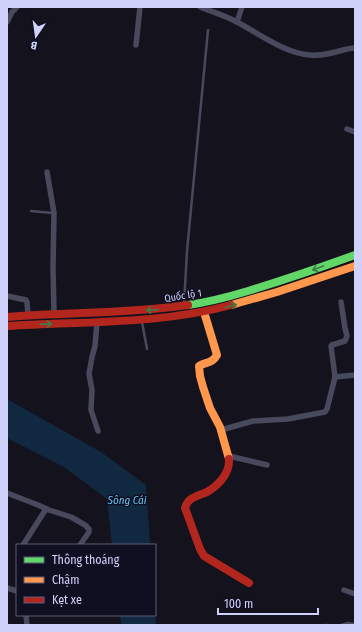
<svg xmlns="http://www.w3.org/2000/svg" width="362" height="632" viewBox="0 0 362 632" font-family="'Fira Sans Condensed',sans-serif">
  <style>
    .water { fill: #102840 }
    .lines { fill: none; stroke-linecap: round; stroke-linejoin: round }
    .lane { stroke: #48495d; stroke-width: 2.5 }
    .street { stroke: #48495d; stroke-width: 5.5 }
    .fast { stroke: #63d668; stroke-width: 8 }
    .slow { stroke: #ff974d; stroke-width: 8 }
    .jam { stroke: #b3261e; stroke-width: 8 }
    .oneway { stroke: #3e7c48 }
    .labels { text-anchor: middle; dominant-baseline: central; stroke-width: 3; stroke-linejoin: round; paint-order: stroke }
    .street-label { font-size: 10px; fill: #d1d2fc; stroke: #100f21 }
    .water-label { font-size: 11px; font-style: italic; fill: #66c5f6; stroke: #100f21 }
  </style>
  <rect width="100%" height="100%" fill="#14131d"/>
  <g class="water">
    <polygon points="7,399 101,452 146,485 150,545 112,545 107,499 64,467 7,438"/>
    <polygon points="155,613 156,625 121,625 120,615 155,615"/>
  </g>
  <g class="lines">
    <g class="lane">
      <polyline points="31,211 53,213"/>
      <polyline points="184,304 187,251 208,30"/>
      <polyline points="142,322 147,349"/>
      <polyline points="325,625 327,625"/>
      <polyline points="341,625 348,623 355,624"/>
    </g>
    <g class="street">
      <path d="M200,7C213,12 226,16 237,22C258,33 286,54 310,55C320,56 333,53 343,50C347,49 351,48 355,48"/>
      <polyline points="7,22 12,12 17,7"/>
      <polyline points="237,22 242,7"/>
      <polyline points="136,45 140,7"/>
      <polyline points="347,129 355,132"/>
      <polyline points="47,172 54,213 53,268 54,314"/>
      <polyline points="7,296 26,300 27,302 28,314"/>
      <polyline points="97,322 95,346 92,357 89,374 92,390 91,410 98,431"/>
      <polyline points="335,377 355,375"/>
      <polyline points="221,430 253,421 288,419 325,412 327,409 335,377 331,346 332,345 345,341 347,336 345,328 341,302"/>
      <polyline points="229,456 267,465"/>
      <polyline points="7,493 38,505 49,510 71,517 85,525 89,529 89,532 80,545"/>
      <polyline points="23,545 46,509"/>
      <polyline points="7,588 17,591"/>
      <polyline points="344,590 355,594"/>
      <polyline points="26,615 27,625"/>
    </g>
    <path class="fast" d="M188,305C209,302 228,297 248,291C284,280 319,268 355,255"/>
    <g class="slow">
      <polyline points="231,305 277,292 355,266"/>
      <path d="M204,312L217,355C213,363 206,362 199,366L200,376L203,387L210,408L220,427L229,459"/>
    </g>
    <g class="jam">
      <path d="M7,317C67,312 128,314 188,305"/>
      <path d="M7,326C82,321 158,325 231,305"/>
      <path d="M229,459C230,473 219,485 207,492C198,496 188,497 185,508L200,549L204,556L249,583"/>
    </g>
  </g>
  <defs><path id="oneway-shaft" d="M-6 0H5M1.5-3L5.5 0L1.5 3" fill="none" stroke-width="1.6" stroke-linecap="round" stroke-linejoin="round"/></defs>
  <g class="oneway">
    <use href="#oneway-shaft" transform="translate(318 268) rotate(160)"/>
    <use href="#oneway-shaft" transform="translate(231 306) rotate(-15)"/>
    <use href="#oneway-shaft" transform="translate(152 310) rotate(176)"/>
    <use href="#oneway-shaft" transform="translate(46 324) rotate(-2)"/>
  </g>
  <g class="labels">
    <g class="street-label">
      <text transform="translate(183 296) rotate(-9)">Quốc lộ 1</text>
    </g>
    <g class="water-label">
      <text x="127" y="500">Sông Cái</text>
    </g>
  </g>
  <rect width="362" height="632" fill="none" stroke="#d1d2fc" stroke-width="16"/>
  <rect x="16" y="544" width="140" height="72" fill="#100f21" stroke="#5d5d79"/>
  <rect x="24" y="557" width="20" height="6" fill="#63d668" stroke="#5d5d79"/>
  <text x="52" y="564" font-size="12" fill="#d1d2fc">Thông thoáng</text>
  <rect x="24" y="577" width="20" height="6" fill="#ff974d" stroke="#5d5d79"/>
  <text x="52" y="584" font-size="12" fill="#d1d2fc">Chậm</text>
  <rect x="24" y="597" width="20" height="6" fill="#b3261e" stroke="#5d5d79"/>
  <text x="52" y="604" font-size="12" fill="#d1d2fc">Kẹt xe</text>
  <g transform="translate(36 36) rotate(193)" stroke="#100f21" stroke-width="3" paint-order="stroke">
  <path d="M0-3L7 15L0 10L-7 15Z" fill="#d1d2fc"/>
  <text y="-6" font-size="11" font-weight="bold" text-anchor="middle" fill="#d1d2fc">B</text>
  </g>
  <path d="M218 608v6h100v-6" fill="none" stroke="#d1d2fc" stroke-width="2"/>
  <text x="224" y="608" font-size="12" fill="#d1d2fc" stroke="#100f21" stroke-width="3" paint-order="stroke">100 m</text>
</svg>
